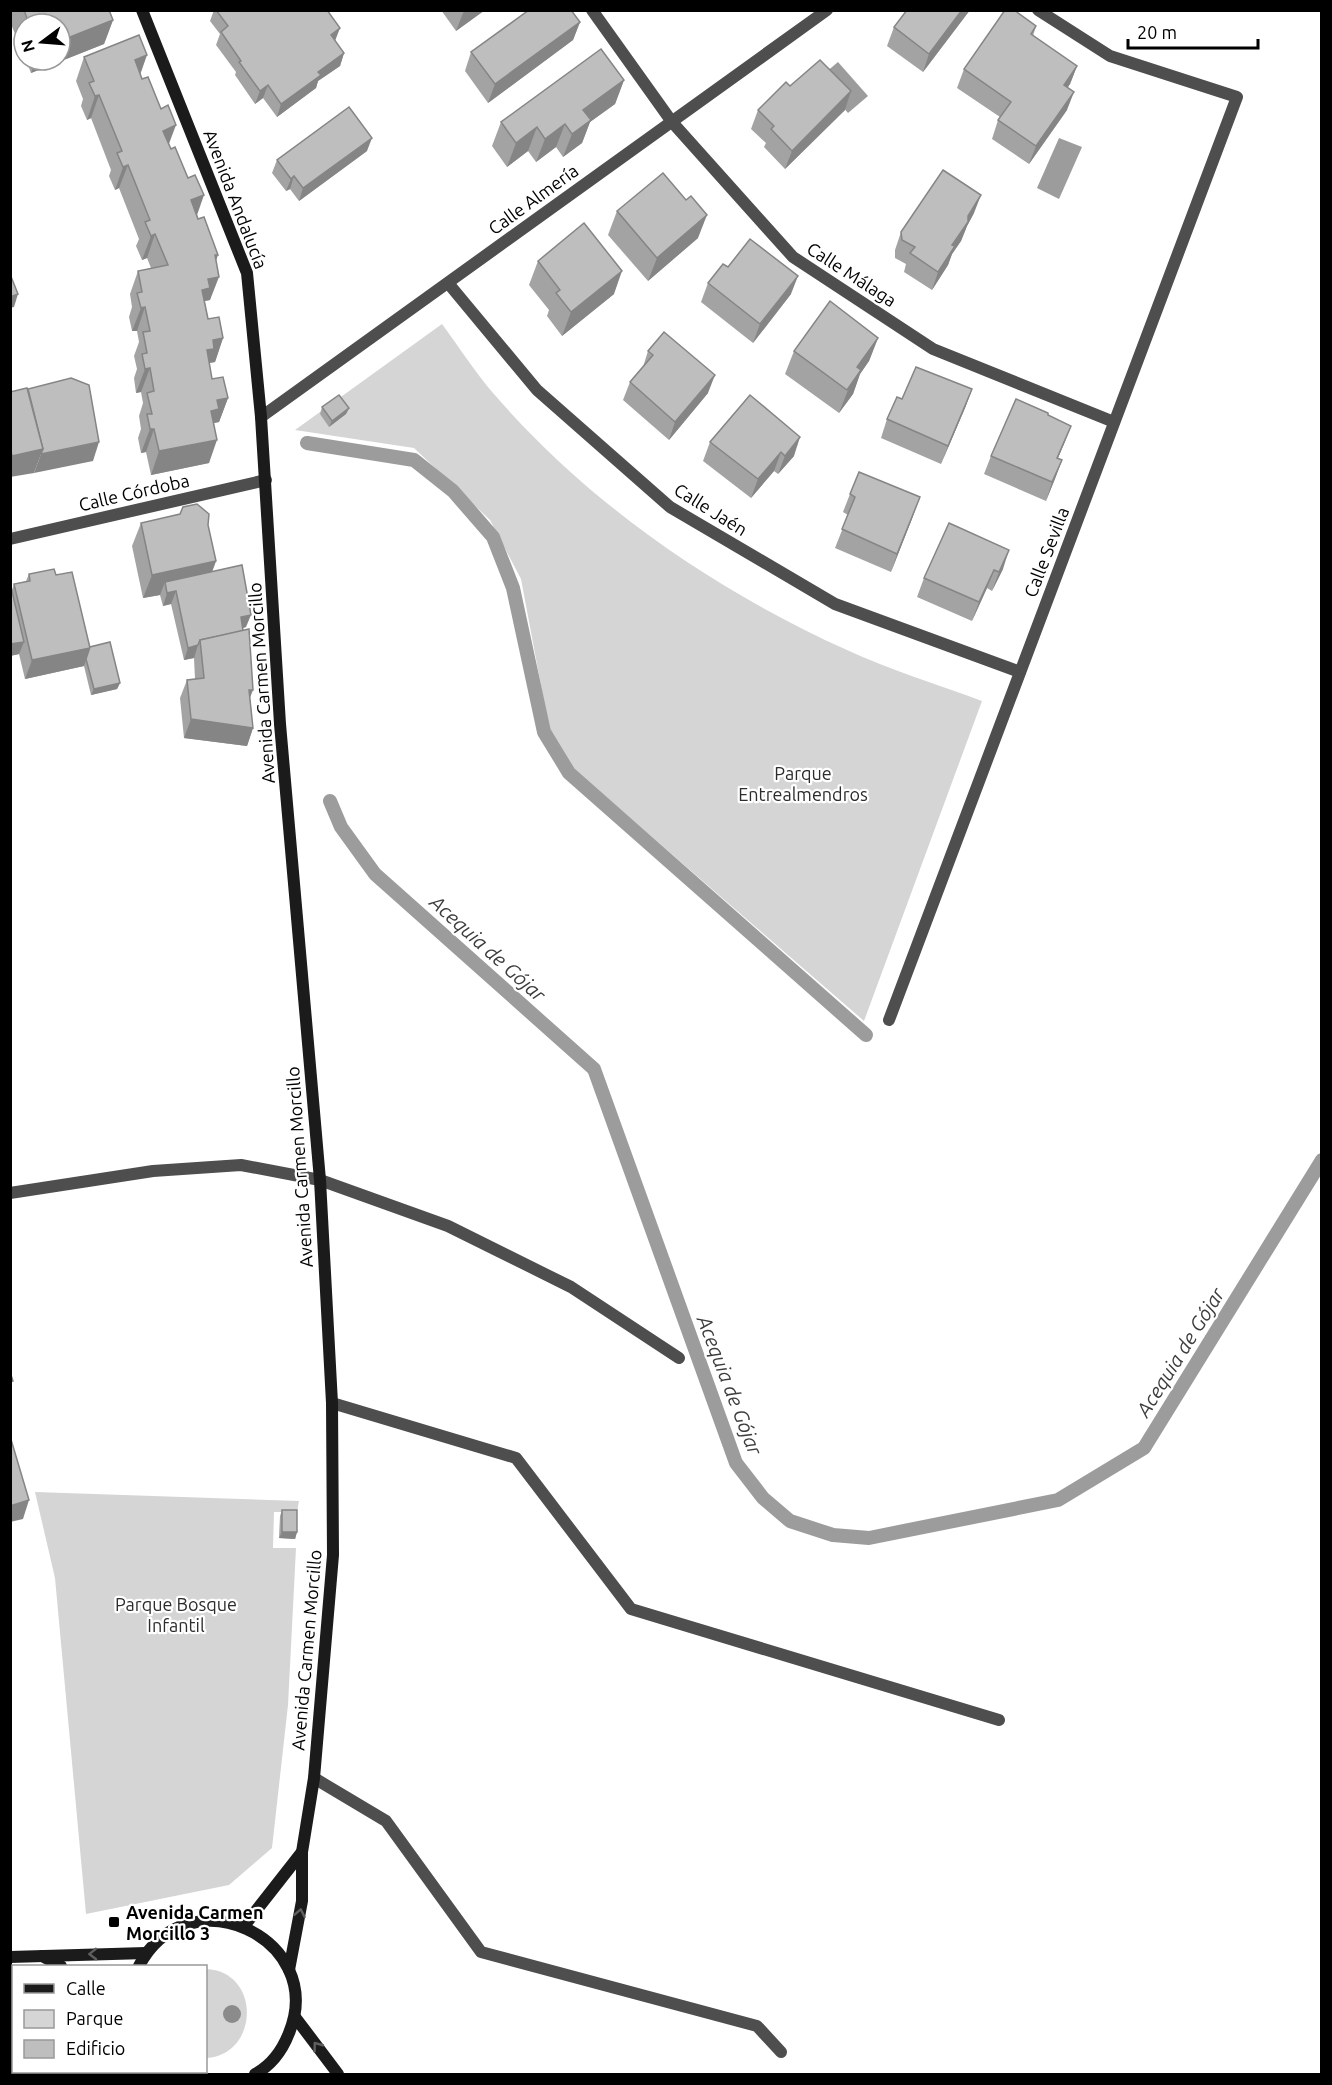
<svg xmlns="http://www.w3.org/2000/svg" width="1332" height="2085" viewBox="0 0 1332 2085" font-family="Ubuntu,sans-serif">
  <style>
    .green { fill: #d5d5d5 }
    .water { fill: #9c9c9c }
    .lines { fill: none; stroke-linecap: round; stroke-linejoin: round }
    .stream { stroke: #9c9c9c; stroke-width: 14 }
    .street { stroke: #4e4e4e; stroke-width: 12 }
    .secondary { stroke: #1b1b1b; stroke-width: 12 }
    .tree { fill: #8b8b8b }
    .wall { fill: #a3a3a3 }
    .shaded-wall { fill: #858585 }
    .building { fill: #bebebe; stroke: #858585; stroke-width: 1.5 }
    .oneway { stroke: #5f5f5f }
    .poi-dot { fill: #000; stroke: #fff; stroke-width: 2 }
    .labels { text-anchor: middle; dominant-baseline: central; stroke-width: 4.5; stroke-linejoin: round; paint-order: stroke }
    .street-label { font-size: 18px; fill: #000; stroke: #fff }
    .park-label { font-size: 18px; fill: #2c2c2c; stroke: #fff }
    .poi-label { font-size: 18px; font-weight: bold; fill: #000; stroke: #fff; text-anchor: start }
    .water-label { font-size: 20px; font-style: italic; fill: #3d3d3d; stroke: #fff }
  </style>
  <rect width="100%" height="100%" fill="#fff"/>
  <g class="green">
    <path d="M442,324C459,347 475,372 493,393C589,504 714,590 847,650C890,670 937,684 982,701L864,1021L568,764L549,728L521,579L490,520L414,448L295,430Z"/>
    <polygon points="35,1492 299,1501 297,1512 274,1512 273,1548 296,1548 288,1705 272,1848 229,1885 86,1914 55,1578"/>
    <path d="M206,1969C261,1971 260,2055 206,2058Z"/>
  </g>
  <g class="water">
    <polygon points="838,62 868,96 848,113 819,78"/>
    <polygon points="1059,138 1082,147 1059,199 1037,188"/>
  </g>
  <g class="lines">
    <g class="stream">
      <polyline points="307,443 414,460 453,491 493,537 513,588 544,732 569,773 866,1035"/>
      <polyline points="330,801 341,827 375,874 594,1069 736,1463 763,1498 790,1521 833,1535 869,1538 1058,1500 1144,1448 1322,1160"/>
    </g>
    <g class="street">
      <polyline points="592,10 672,122 793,257 933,349 1114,422"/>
      <polyline points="448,283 537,390 670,507 835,604 1020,672"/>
      <polyline points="261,417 827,10"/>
      <polyline points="10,539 266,480"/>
      <polyline points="889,1020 1237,97 1110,56 1038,10"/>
      <polyline points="10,1193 153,1171 241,1165 320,1180 448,1226 571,1287 679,1358"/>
      <polyline points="332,1403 516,1458 631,1609 999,1720"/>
      <polyline points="314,1778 386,1821 481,1952 757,2026 781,2052"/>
    </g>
    <g class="secondary">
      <polyline points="142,10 247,273 261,417 280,724 320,1180 332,1403 333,1555 314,1778 302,1852 302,1901 289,1970"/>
      <polyline points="244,1926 302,1852"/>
      <polyline points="42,1956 61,1966"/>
      <polyline points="10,1957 146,1953"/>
      <path d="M139,1966C187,1873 328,1938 289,2033C282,2051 272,2065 255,2074"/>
      <polyline points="295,2017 338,2074"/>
      <polyline points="164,2072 169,2074"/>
    </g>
  </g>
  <circle class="tree" cx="232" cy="2014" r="9"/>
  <g class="wall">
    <polygon points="10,10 109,10 113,20 104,44 31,73 26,60 60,60 60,24 24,24 24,55 10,22"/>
    <polygon points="214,10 327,10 335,41 344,53 340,66 318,81 316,88 277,117 263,98 255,104 235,75 236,72 216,45 220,34 210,21"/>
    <polygon points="441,10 485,10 456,31"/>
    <polygon points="907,10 970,10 923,72 887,46 894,27"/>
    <polygon points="580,22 573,40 488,103 465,71 471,52"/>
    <polygon points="1036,26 1033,36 1077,66 1070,84 1068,87 1067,110 1029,164 992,139 998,120 1000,117 957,88 964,69"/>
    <polygon points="84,57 140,74 216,262 210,300 205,301 205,303 208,319 223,338 215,362 209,363 212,379 228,398 219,422 214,423 214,424 209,463 151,475 146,452 141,453 138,438 141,429 139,416 143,403 141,392 136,393 134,378 137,369 134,356 139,342 137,331 132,331 129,317 132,307 130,294 138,271 151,268 147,258 142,260 136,246 139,239 119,188 115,190 109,176 111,170 91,118 87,120 81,106 83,99 76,81"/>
    <polygon points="624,80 615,104 590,122 582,143 563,157 556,147 536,162 528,151 507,167 492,146 501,122"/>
    <polygon points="790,86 851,91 845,110 785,169 764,147 766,143 751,129 758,110"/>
    <polygon points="367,151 299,201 290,189 286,191 272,173 277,160"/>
    <polygon points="686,200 698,238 648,281 608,235 617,211"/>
    <polygon points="974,213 967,226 961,241 952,254 948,265 932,290 904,272 906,264 895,258 895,250 901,232"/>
    <polygon points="538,261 614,294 562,336 547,316 549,310 529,285"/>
    <polygon points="728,267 791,294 753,343 701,302 708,283"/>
    <polygon points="878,338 869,361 860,374 853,394 839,413 785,374 794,351"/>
    <polygon points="648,351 708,393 669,440 623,400 630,382 643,367"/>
    <polygon points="972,389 965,408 941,464 881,438 887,419 902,399"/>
    <polygon points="750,395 794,456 778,474 774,471 751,498 703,461 710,442"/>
    <polygon points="322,407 349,408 346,414 329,427 320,414"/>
    <polygon points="1048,416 1071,426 1058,458 1062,460 1046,501 984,474 991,456"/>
    <polygon points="850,494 913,516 891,572 835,548 848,515 843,512"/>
    <polygon points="141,523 208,525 216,561 212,572 246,627 243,628 253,728 247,746 184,738 180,698 187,680 195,679 194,658 184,660 171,604 163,606 160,595 143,598 132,546"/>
    <polygon points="1003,569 992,591 987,588 972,621 917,597 924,578"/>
    <polygon points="29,574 56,575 90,647 120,683 117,689 91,695 84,666 25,679 19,654 10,656 10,583 12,590 14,584 26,581"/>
    <polygon points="282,1510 297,1532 295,1539 279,1538 280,1516"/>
  </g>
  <g class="shaded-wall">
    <polygon points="466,10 485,10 456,31 463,13"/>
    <polygon points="962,10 970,10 923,72 929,54"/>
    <polygon points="113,20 104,44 31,73 36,60 60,60 60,41"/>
    <polygon points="580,22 573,40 488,103 495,84"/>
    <polygon points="340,28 335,41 331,35"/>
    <polygon points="344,53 340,66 318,81 316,88 277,117 281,104 318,72"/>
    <polygon points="147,55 139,78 135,60"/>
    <polygon points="1077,66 1070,84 1057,103 1064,85"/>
    <polygon points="624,80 615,104 590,122 582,143 563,157 572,134 583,110"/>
    <polygon points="268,85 263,98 255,104 260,91"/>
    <polygon points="851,91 845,110 785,169 792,151"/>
    <polygon points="1074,92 1067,110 1029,164 1036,146"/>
    <polygon points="99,95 91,118 87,120 95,96"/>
    <polygon points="565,124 556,147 536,162 545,139"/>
    <polygon points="176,125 167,149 163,131"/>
    <polygon points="537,127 528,151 507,167 516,143"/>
    <polygon points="372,138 367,151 299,201 303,188"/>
    <polygon points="128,165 119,188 115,190 123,167"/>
    <polygon points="294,176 290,189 286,191 291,179"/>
    <polygon points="204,195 196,218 191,200"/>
    <polygon points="981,195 974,213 967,226 961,241 952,254 948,265 932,290 938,272 952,245 968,216"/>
    <polygon points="707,215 698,238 648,281 657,258"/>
    <polygon points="155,234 147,258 142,260 151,236"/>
    <polygon points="215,255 218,255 210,278 219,277 210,300 205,301 201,312 194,313"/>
    <polygon points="622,271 614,294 562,336 571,312"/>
    <polygon points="798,276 791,294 753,343 760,324"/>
    <polygon points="18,294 14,307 10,308 10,297"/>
    <polygon points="145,307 137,331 132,331 141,308"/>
    <polygon points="223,338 215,362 209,363 206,372 207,350 213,340"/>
    <polygon points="878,338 869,361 860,374 853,394 839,413 857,367"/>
    <polygon points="150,368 141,392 136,393 145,369"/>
    <polygon points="715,375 708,393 669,440 675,422"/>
    <polygon points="972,389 965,408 941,464 948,446"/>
    <polygon points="228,398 219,422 214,423 210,433 211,411 217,400"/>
    <polygon points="349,408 346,414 329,427 332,421"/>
    <polygon points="1071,426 1064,444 1050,476 1057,458"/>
    <polygon points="150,429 154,429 146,452 141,453"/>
    <polygon points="800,437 794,456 778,474 785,456"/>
    <polygon points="217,440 209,463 151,475 159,451"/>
    <polygon points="99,442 93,461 34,473 41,454"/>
    <polygon points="43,449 34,473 10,477 10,460 12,456"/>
    <polygon points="781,452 774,471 751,498 758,479"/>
    <polygon points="1062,460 1055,479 1046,501 1052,482"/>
    <polygon points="920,497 913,516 891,572 897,554"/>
    <polygon points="1009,550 1003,569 992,591 999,572"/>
    <polygon points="216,561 207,585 176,591 171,604 163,606 167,593 165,582 160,595 143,598 152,575"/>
    <polygon points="994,570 987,588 972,621 979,602"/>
    <polygon points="251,615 246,627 236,630 241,617"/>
    <polygon points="24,642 19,654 10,656 10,644"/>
    <polygon points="198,645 194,658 184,660 188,648"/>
    <polygon points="90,648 84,666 25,679 32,660"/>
    <polygon points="120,683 117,689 91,695 94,689"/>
    <polygon points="249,690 253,690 246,708"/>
    <polygon points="191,719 253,728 247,746 184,738"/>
    <polygon points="29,1500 23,1519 10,1522 10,1506"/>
    <polygon points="282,1532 297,1532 295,1539 279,1538"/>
  </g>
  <g class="building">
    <polygon points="24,10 109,10 113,20 60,41 60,24 29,24"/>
    <polygon points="216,10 327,10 340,28 331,35 344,53 318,72 321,75 281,104 268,85 260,91 239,62 241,61 221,32 228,26"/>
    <polygon points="529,10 571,10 580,22 495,84 471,52"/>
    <polygon points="907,10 962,10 929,54 894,27"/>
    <polygon points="1005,10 1014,10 1036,26 1031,34 1077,66 1064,85 1074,92 1036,146 998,120 1011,102 964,69"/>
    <polygon points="139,35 147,55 135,60 142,79 148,77 161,109 168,105 176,125 163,131 171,149 175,147 188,178 195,175 204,195 191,200 198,219 204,217 218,255 215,255 219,277 208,279 210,288 202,290 208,319 219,317 223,338 213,340 214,349 207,350 212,379 223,377 228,398 217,400 219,409 211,411 217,440 159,451 154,429 150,429 147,414 152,414 147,393 154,391 150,368 145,369 142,354 147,353 143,332 150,331 145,307 141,308 137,293 142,292 138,271 168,265 155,234 151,236 145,222 150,220 128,165 123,167 117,153 122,151 99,95 95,96 89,83 94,81 84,57"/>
    <polygon points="601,49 624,80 583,110 591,120 572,134 565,124 545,139 537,127 516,143 501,122"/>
    <polygon points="820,60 851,91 792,151 771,129 774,126 758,110 786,82 790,86"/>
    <polygon points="349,107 372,138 303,188 294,176 291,179 277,160"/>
    <polygon points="943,170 981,195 968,216 968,222 952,245 955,246 938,272 910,253 915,247 902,240 901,232"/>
    <polygon points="663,173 686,200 691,196 707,215 657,258 617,211"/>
    <polygon points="584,223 622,271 571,312 556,293 560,290 538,261"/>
    <polygon points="750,239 798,276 760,324 708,283 723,264 728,267"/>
    <polygon points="10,274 18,294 10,297"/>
    <polygon points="830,301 878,338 857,367 861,370 847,390 794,351"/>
    <polygon points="664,332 715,375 675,422 630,382 653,355 648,351"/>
    <polygon points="916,367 972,389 948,446 887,419 897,397 902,399"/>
    <polygon points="71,378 89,385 99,442 41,454 43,449 28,389"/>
    <polygon points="27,388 43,449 12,456 10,447 10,392"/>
    <polygon points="339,395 349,408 332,421 322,407"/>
    <polygon points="750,395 800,437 785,456 781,452 758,479 710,442"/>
    <polygon points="1016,399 1048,413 1048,415 1071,426 1057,458 1062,460 1052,482 991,456"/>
    <polygon points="859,472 920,497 897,554 842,529 855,497 850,494"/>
    <polygon points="197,504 209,514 208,525 216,561 152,575 141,523 180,514 183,507"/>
    <polygon points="949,523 1009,550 999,572 994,570 979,602 924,578"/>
    <polygon points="242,565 251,615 241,617 243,631 200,640 198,645 188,648 176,591 167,593 165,582"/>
    <polygon points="54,569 56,575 72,572 90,648 32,660 14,584 30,581 29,574"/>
    <polygon points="10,583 24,642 10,644"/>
    <polygon points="249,629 253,690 249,690 253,728 191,719 187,680 204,678 200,640"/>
    <polygon points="110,642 120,683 94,689 86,659 90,647"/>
    <polygon points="10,1372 13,1381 10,1382"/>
    <polygon points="10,1436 29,1500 10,1506"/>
    <rect x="282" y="1510" width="15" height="22"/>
  </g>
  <defs><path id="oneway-chevron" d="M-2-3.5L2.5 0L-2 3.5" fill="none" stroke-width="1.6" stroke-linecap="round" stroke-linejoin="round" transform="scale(1.5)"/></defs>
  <g class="oneway">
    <use href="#oneway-chevron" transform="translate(300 1913) rotate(-79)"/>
    <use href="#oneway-chevron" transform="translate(93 1954) rotate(179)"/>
    <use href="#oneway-chevron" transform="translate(317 2046) rotate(-127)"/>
  </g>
  <rect class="poi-dot" x="108" y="1916" width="12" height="12" rx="3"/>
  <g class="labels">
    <g class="street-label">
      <text transform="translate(236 199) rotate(69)">Avenida Andalucía</text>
      <text transform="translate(533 199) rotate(-36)">Calle Almería</text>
      <text transform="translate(852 274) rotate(33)">Calle Málaga</text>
      <text transform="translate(134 492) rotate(-13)">Calle Córdoba</text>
      <text transform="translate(711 509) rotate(32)">Calle Jaén</text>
      <text transform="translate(1046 552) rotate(-69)">Calle Sevilla</text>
      <text transform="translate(261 683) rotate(-94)">Avenida Carmen Morcillo</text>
      <text transform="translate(299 1167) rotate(-94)">Avenida Carmen Morcillo</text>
      <text transform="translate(306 1650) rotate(-85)">Avenida Carmen Morcillo</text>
    </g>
    <g class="park-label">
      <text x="803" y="773">Parque<tspan x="803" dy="21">Entrealmendros</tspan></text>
      <text x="176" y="1604">Parque Bosque<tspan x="176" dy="21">Infantil</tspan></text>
    </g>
    <g class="poi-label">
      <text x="126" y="1912">Avenida Carmen<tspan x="126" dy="21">Morcillo 3</tspan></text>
    </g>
    <g class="water-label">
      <text transform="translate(488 948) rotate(42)">Acequia de Gójar</text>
      <text transform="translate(1180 1352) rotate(-58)">Acequia de Gójar</text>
      <text transform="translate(730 1385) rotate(69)">Acequia de Gójar</text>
    </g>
  </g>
  <rect width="1332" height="2085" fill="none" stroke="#000000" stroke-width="24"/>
  <rect x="12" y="1965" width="195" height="108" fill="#ffffff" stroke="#999999" stroke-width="1.5"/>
  <rect x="24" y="1984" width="30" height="9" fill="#1b1b1b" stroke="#999999" stroke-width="1.5"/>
  <text x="66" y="1995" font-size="18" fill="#000000">Calle</text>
  <rect x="24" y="2010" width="30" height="18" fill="#d5d5d5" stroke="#999999" stroke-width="1.5"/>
  <text x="66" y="2025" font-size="18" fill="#000000">Parque</text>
  <rect x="24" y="2040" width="30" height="18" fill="#bebebe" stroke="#999999" stroke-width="1.5"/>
  <text x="66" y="2055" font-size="18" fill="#000000">Edificio</text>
  <g transform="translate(42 42) rotate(254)"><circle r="28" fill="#ffffff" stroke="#999999" stroke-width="1.5"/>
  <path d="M0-4.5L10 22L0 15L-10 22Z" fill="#000000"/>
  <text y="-9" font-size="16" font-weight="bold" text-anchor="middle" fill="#000000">N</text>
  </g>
  <path d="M1128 39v9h130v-9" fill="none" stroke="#000000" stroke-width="3"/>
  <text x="1137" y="39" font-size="18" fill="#000000" stroke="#ffffff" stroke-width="4.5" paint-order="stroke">20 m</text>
</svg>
